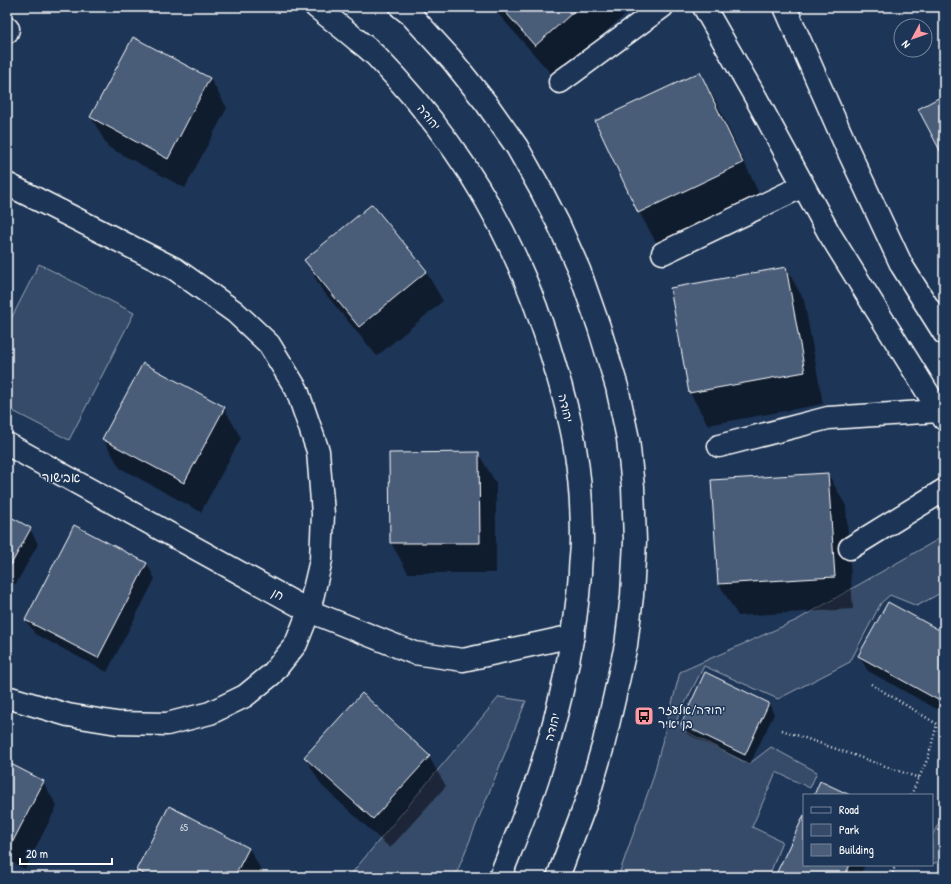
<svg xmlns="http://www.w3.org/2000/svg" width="951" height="884" viewBox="0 0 951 884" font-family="'Patrick Hand','Playpen Sans Hebrew',sans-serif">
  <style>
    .green { fill: #364b69; stroke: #9aa5b4 }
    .shadow { fill: #0007 }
    .building { fill: #4a5d79; stroke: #fff }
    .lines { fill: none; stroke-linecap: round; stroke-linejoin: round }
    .minor-casing { stroke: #fff; stroke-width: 25 }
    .path { stroke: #fff; stroke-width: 2.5; stroke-dasharray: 1 3; stroke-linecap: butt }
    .minor { stroke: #1d3557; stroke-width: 22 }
    .labels { text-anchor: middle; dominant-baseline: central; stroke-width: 3; stroke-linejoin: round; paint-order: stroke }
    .number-label { font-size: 10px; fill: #d2d6de }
    .street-label { font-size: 12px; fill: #fff; stroke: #1d3557 }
    .poi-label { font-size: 12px; fill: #fff; stroke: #1d3557; text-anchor: start }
    .neighbourhood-label { font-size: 13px; fill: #fff; stroke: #1d3557 }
  </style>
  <rect width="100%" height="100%" fill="#1d3557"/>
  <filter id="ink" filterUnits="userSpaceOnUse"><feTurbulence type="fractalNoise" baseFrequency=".025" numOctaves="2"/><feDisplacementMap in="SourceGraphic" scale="8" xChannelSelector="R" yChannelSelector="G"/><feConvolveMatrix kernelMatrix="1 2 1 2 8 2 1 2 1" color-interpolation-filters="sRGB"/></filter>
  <g filter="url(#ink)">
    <g class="green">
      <polygon points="39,264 134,313 69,440 7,408 7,327"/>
      <polygon points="944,536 944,591 917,606 890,595 881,603 850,662 778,699 704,666 677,719 683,730 749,764 771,747 817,772 810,788 776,772 752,827 782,841 769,877 618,877 653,778 680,672 797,620"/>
      <polygon points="499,697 526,701 455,877 319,877 351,874"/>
      <polygon points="944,813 944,854 940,861 932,864 932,836"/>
    </g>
    <g class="shadow">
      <polygon points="492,7 634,7 554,77"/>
      <polygon points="700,73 718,105 760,196 657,244 639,212"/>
      <polygon points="210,78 227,108 185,188 108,147 91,117"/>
      <polygon points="372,206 426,272 443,301 377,356 322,290 305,260"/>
      <polygon points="786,268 804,300 823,404 708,425 690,393"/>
      <polygon points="224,408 241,438 201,512 120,468 103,439"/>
      <polygon points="478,453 496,483 496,573 408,573 391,543"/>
      <polygon points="828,474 846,506 853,609 738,616 719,584"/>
      <polygon points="7,516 30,529 38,544 16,584 7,579"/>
      <polygon points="75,526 147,564 155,579 107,672 35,634 26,620"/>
      <polygon points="944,628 944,713 868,671 859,656 942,632"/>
      <polygon points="706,674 769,704 774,714 750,764 687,734 682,724"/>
      <polygon points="362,695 429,757 446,786 390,848 322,786 305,757"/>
      <polygon points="7,763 43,782 57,806 25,869 7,860"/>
      <polygon points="804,818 804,865 865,865 859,877 782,877 779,872"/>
      <polygon points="249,848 263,873 261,877 141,877 137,870"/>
    </g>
    <g class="building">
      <polygon points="501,7 579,7 535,46"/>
      <polygon points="133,37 210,78 168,159 90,117"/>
      <polygon points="700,72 743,163 638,213 595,121"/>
      <polygon points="944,95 944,158 918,109"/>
      <polygon points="372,204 427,271 359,327 304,260"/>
      <polygon points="786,267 805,372 689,393 670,288"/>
      <polygon points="143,363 225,407 184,483 102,439"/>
      <polygon points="479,452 480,543 390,543 389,453"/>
      <polygon points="828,473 835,577 718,584 711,480"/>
      <polygon points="7,515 31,528 8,570 7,569"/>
      <polygon points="74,525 147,563 98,658 25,620"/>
      <polygon points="888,602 941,631 944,626 944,689 938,700 858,656"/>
      <polygon points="705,672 769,703 745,755 681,724"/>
      <polygon points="362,693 430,756 373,819 304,757"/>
      <polygon points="7,762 44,781 11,845 7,843"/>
      <polygon points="820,781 850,795 814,795"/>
      <polygon points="169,806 249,848 234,877 149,877 136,870"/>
      <polygon points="804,815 804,865 850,865 844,877 788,877 777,872"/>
    </g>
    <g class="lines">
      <g class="minor-casing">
        <g id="minor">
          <path d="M316,7C330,18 344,29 357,40C364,45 370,50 376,56C430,112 479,179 512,250C529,286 543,324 554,363C562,391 571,419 575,448C580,478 582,509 582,540C582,551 580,562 580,573C575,642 559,712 538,777C527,811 513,844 500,877"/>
          <polyline points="401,7 411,15 451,59 486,103 517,147 541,190 559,225 579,270 599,327 617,387 628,439 633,487 635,541 632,596 626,645 614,699 603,746 588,797 558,877"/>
          <polyline points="704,7 756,98 829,233 944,419"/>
          <polyline points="785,7 847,148 902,266 944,333"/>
          <polyline points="7,28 8,29 7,32"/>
          <polyline points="560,82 662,7"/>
          <polyline points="7,184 175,269 235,312 269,344 297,390 318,451 323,514 321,560 309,611 296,644 272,674 245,696 210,713 167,724 117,723 68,715 7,697"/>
          <polyline points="663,253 803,186"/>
          <polyline points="7,444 309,611 414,653 463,660 573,636"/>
          <polyline points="719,446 828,418 939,411 944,405"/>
          <polyline points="850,548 944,490"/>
        </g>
      </g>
      <g class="path">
        <polyline points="871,684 937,724 928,758 911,795"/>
        <polyline points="782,730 919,778"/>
        <polyline points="892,877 895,865"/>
        <polyline points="933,877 944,873"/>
      </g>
      <use href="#minor" class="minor"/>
    </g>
  </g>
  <defs>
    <g id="bus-square" transform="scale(1)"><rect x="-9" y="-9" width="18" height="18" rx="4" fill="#ff9aa2" stroke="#1d3557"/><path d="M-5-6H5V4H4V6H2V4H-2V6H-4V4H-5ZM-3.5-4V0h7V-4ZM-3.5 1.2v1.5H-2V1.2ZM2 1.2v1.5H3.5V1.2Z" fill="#111"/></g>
  </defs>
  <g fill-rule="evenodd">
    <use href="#bus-square" x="644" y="716"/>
  </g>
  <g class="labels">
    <g class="number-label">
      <text x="184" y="827">65</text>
    </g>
    <g class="street-label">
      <text transform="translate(429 117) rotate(51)">יהודה</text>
      <text transform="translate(566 408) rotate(77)">יהודה</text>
      <text transform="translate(278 594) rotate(29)">חן</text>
      <text transform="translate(552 727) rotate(-76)">יהודה</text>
    </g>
    <g class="poi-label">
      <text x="658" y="709">יהודה/אלעזר<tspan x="658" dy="14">בן יאיר</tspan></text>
    </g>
    <g class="neighbourhood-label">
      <text x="61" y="477">אבישור</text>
    </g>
  </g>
  <rect width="951" height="884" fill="none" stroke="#1d3557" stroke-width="24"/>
  <rect x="12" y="12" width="927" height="860" fill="none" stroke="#fff" stroke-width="1.5" filter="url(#ink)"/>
  <rect x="803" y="794" width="130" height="72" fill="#1d3557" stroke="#77869a"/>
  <rect x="811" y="807" width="20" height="6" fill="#1d3557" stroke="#77869a"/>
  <text x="839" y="814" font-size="12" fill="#ffffff">Road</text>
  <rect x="811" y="824" width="20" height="12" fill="#364b69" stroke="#77869a"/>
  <text x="839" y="834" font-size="12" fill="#ffffff">Park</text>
  <rect x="811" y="844" width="20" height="12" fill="#4a5d79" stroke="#77869a"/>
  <text x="839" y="854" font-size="12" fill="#ffffff">Building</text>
  <g transform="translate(913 38) rotate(229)"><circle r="19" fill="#1d3557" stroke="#77869a"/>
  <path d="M0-3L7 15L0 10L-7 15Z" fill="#ff9aa2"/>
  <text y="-6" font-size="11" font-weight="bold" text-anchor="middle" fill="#ffffff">N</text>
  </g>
  <path d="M20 858v6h92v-6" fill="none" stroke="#ffffff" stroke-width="2"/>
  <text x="26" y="858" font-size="12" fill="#ffffff" stroke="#1d3557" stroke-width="3" paint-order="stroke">20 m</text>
</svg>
